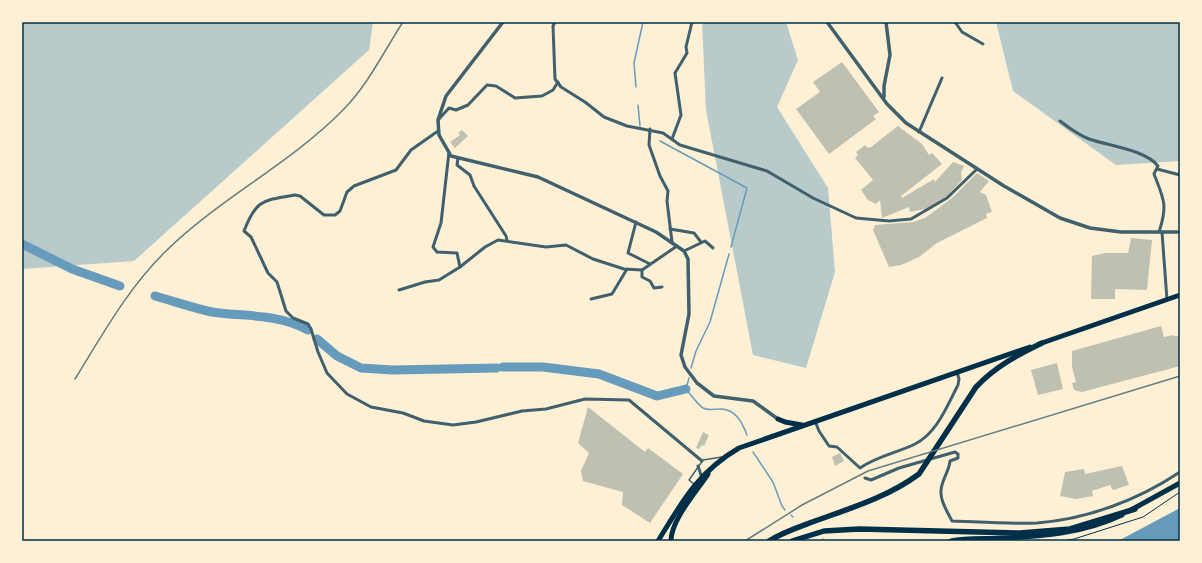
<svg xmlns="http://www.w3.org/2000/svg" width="1202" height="563" viewBox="0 0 1202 563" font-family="'Asap Condensed',sans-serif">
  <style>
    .green { fill: #b9caca }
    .water { fill: #669bbc }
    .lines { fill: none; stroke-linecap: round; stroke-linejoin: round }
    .stream { stroke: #669bbc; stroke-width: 1.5 }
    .river { stroke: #669bbc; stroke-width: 9 }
    .building { fill: #bec0b2 }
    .path { stroke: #003049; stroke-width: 1 }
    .service { stroke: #3f606c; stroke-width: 1.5 }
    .minor { stroke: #3f606c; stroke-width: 3 }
    .tertiary { stroke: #3f606c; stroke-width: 3.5 }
    .trunk { stroke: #003049; stroke-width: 5 }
    .motorway { stroke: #003049; stroke-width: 5.5 }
    .rail { stroke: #657d81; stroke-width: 1.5 }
    .neatline { fill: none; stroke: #003049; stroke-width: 1.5 }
  </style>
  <rect width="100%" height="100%" fill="#fdf0d5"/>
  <g class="green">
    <polygon points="22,22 373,22 369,50 134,261 22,269"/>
    <polygon points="702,22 786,22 798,60 777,107 828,188 835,272 806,368 753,355 706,110"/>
    <polygon points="996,22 1180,22 1180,161 1116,165 1013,91"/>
  </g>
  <polygon class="water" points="1180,508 1180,541 1118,541"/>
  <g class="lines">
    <g class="stream">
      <polyline points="636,87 634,63 643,22"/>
      <polyline points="638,105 640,126"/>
      <polyline points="660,141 747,188 731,247"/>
      <polyline points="691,368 696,351 710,322 729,254"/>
      <path d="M689,378L686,389C691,395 697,404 703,408C709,411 713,409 719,409C735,408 742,422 747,435"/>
      <polyline points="753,452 773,482 782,506 785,510"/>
      <polyline points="791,515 793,517"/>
      <polyline points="823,539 825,541"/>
    </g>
    <g class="river">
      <polyline points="22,244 72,269 120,286"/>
      <path d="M155,296C173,301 193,308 212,312C245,317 277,313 308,330"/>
      <polyline points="317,339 337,356 361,368 393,370 497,368"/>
      <polyline points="503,367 543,367 599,374 657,396 686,389"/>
    </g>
  </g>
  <g class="building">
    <polygon points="842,62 879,112 873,116 876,119 829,154 796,109 820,92 813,82"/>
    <polygon points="898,126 922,144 929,155 932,153 942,164 901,196 902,198 934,179 935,182 953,162 964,166 961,173 962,180 947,196 930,208 910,212 909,207 882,218 880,200 876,204 868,200 861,190 873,180 855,158 858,155 856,152 865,145 868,148 871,147"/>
    <polygon points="462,130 468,136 455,148 450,142 460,135 458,133"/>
    <polygon points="977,173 989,181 980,192 986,195 992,212 986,214 987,218 937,243 919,257 901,265 889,267 873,230 875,225 913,222 925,218 952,198"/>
    <polygon points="1131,238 1152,240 1147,290 1115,289 1115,299 1091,299 1092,256 1105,253 1128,253"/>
    <polygon points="1161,326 1164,337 1174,335 1174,336 1180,336 1180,366 1082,392 1074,390 1072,383 1076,382 1072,367 1072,351"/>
    <polygon points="1057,363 1063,389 1038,395 1031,370"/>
    <polygon points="588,407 645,452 648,448 683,474 650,523 622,505 623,492 583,481 581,471 589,453 578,443"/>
    <polygon points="703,432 709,435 704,446 702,445 699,449 696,448"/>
    <polygon points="840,453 844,461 835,466 832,457"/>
    <polygon points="1122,466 1129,485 1113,490 1110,485 1092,491 1093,496 1076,499 1060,496 1065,472 1084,469 1085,474"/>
  </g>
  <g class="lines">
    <polyline class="path" points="1063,541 1074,539 1143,517 1180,492"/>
    <polyline class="service" points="694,484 689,480 703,460 722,457"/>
    <g class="minor">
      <polyline points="555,22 553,26 555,79 561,87 585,102 604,117 627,126 663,133 680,145 767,171 813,198 856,218 889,221 911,219 947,198 977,169"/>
      <polyline points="955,22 962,32 983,44"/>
      <polyline points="439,119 449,108 456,110 468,105 487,85 496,86 515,98 542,96 553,90 558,82"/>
      <path d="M1060,121C1069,128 1079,135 1089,139C1109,146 1146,150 1158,166L1154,174C1164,200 1168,205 1159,232"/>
      <polyline points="650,129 649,145 660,176 668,191 667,201 672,242"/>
      <path d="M438,131L411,150L396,170L354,186L347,192L340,211L335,215H324L300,196L295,195C263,201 257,198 244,231L251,237L268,273L277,282L286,311L293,318L308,324L311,329L318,352L327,373L347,394L371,407L403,413L424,421L453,425L476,422L522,411L546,409L585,399L629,400L702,461"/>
      <polyline points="919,132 942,78"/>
      <polyline points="672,139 681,115 675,73 687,53 686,47 692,22"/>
      <polyline points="449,152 441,223 433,247 437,252 457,253 460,267"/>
      <polyline points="458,158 457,165 470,175 474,186 506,236 507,240"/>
      <polyline points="1157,169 1180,175"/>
      <polyline points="636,222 628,253 650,264"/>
      <polyline points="670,229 694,233 701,242"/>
      <polyline points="1162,232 1167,300"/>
      <polyline points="684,251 705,241 713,248"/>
      <polyline points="642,270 642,277 650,281 654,288 662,287"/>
      <polyline points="399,290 425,282 439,280 460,267 485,247 498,240 546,247 566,245 593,259 624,269 642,270 677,246"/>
      <polyline points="591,299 612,294 627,269"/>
      <path d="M815,421L819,431L829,446L837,447L860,468C877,456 897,453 915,444C937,433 947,406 958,385L959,379L957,372"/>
      <polyline points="698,466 702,478"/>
      <path d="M865,478L871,480L899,468L955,452L958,454V458L950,461C949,471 944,476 942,485C938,498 946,509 952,521C980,522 1009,524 1037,523C1088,519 1138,500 1180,472"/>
    </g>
    <g class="tertiary">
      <polyline points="503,22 446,96 438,120 439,135 451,156 538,177 656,232 684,251 688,259 689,314 681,355 685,367 697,383 714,396 753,401 778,419"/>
      <polyline points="827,22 887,104 906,123 1004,186 1060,218 1090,228 1121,232 1180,232"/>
      <polyline points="884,97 884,86 890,55 886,22"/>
    </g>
    <g class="trunk">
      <polyline points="1039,344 1180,295"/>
      <polyline points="778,419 785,422 802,425"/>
      <polyline points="1131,510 1180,483"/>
      <path d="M658,541C682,502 698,472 739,448L1030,347"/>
      <path d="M671,541C671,520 696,492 708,474"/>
      <path d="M951,541C966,538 984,539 1000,538C1042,537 1084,533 1122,515"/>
    </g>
    <g class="motorway">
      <path d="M769,541C783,532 799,527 815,521C851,508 888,497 919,474L976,387C995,367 1017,355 1042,343"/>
      <polyline points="792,541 824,531 859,529 1020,533 1070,529 1135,509"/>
    </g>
    <g class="rail">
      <path d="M75,379C103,334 128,288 166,251C220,198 290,164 343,110C368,85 384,51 403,22"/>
      <polyline points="745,541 802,505 868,471 1180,376"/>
    </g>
  </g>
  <rect width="1202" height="563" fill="none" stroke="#fdf0d5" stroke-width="46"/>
  <rect x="23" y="23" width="1156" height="517" class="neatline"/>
</svg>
